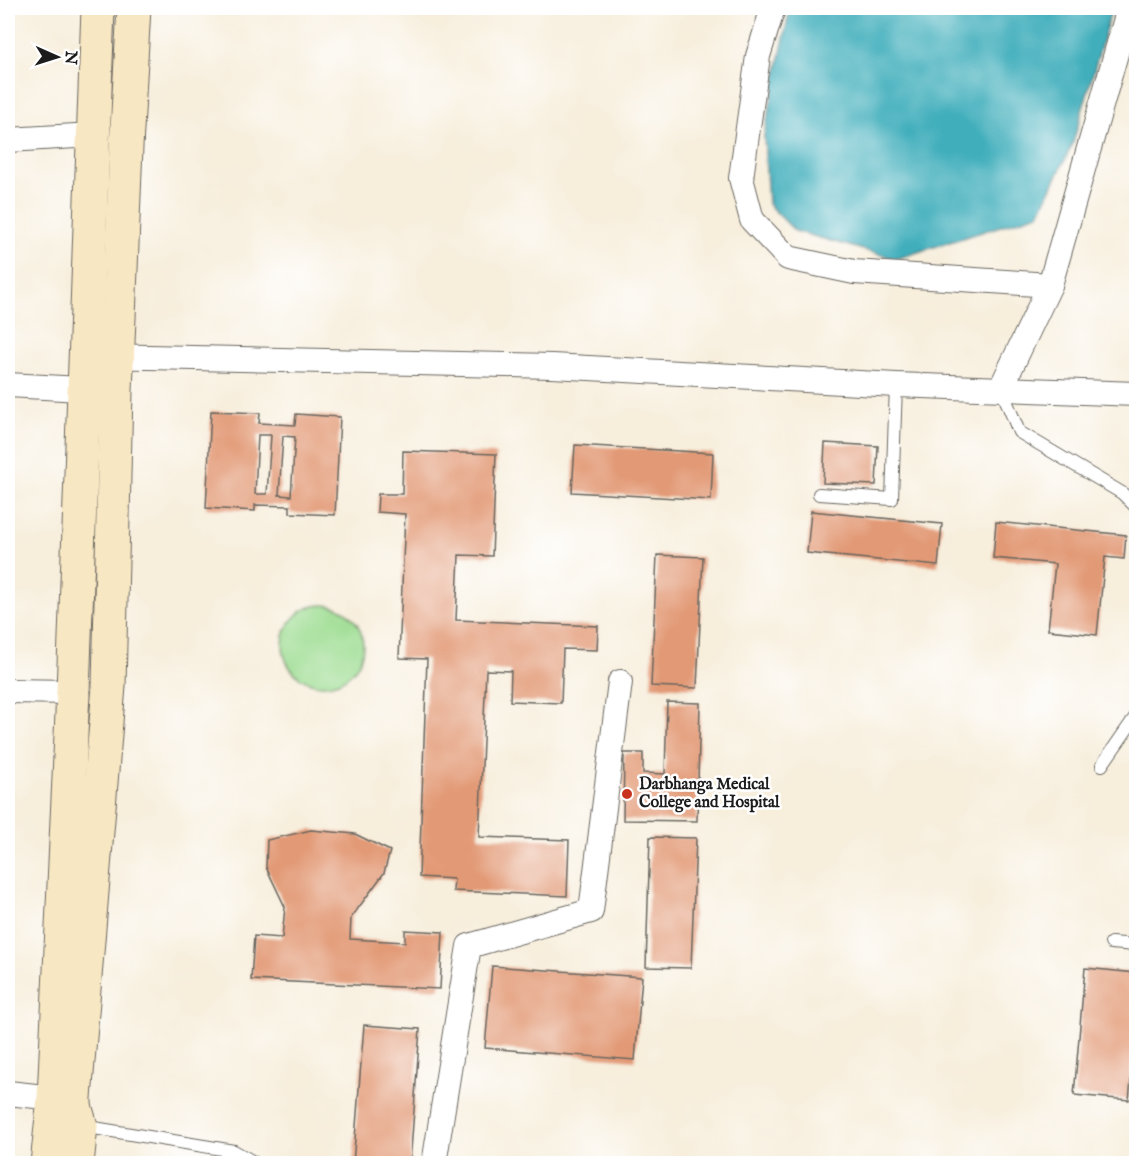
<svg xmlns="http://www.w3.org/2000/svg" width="1144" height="1171" viewBox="0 0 1144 1171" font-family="'IM FELL English',serif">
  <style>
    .green { fill: #9fdd93; stroke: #5e7c58; stroke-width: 1.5 }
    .water { fill: #3faebb; stroke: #2e656c; stroke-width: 1.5 }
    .building { fill: #e29974; fill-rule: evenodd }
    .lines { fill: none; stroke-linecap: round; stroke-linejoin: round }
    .lane-casing { stroke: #69665f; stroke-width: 14 }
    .street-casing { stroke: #69665f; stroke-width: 26 }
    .secondary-casing { stroke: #69665f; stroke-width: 35 }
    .lane { stroke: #fff; stroke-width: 12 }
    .street { stroke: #fff; stroke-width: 24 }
    .secondary { stroke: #f8e7c3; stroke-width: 33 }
    .poi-dot { fill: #c8321e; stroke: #fff; stroke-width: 2 }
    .labels { text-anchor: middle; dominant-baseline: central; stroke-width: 5; stroke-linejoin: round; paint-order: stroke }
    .poi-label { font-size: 16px; font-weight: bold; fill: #1c1c1c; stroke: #fff; text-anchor: start }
  </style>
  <rect width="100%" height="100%" fill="#fff"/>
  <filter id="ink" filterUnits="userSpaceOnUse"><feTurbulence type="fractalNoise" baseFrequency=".0167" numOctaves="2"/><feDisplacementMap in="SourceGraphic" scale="12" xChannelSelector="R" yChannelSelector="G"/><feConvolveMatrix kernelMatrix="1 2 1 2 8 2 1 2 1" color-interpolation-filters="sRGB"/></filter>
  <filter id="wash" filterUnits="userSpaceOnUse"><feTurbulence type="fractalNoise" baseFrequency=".008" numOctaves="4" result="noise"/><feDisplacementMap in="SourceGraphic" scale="24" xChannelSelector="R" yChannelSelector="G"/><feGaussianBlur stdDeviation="1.35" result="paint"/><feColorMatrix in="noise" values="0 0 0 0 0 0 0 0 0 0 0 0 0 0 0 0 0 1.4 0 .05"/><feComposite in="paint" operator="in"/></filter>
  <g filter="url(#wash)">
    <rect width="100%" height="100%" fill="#f7eedc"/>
    <circle class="green" cx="323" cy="645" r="40"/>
    <polygon class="water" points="790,8 1112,8 1073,143 1039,214 896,259 795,231 768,204 764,135"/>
    <g id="blocks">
      <g class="building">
        <path d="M211,411L260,413L259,423L295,425L296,414L340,417L335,515L290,513V506L255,505V511L206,508ZM258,435H271L267,494H255ZM283,436L295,437L291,496L279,495Z"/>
        <polygon points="825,443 878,446 876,485 823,483"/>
        <polygon points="575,445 713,453 711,500 572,492"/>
        <polygon points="403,451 496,454 492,556 459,555 456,620 598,626 597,650 563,649 561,703 510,701 511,671 486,670 479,837 569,840 567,896 453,891 454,879 419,877 427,659 399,658 405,514 377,512 378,494 402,494"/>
        <polygon points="811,511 942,524 938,566 807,553"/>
        <polygon points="996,522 1126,535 1124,559 1105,557 1097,635 1048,630 1055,564 993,558"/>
        <polygon points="657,555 703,557 697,688 651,686"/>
        <polygon points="667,702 700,703 697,821 623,820 624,753 643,753 643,773 665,774"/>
        <polygon points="311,830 355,834 390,851 384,873 351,918 350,939 405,942 405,930 443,932 440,989 251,980 254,936 282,938 285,907 266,867 267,840"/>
        <polygon points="650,837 696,838 691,968 646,967"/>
        <polygon points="492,966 642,977 635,1060 485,1048"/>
        <polygon points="1085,968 1136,973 1136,1061 1133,1060 1129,1100 1074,1095"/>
        <polygon points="364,1025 420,1029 410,1164 353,1164"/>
      </g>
    </g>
  </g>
  <g filter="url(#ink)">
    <use href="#blocks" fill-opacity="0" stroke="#69665f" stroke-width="1.5"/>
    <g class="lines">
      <g class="lane-casing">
        <g id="lane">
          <polyline points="1001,388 1019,432 1122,493 1136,507"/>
          <polyline points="819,494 892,499 896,385"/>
          <polyline points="1102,765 1136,716"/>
          <polyline points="1111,943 1136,945"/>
          <polyline points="82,1126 234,1151 257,1164"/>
        </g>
      </g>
      <g class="street-casing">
        <g id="street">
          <polyline points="773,8 758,56 741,178 752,220 788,258 854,272 1050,285 1129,8"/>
          <polyline points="8,140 93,135"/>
          <polyline points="102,356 552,366 896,385 1136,394"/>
          <polyline points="8,385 99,390"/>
          <polyline points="1001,388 1050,285"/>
          <polyline points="8,691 73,692"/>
          <polyline points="8,1093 54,1098 71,1098"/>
          <polyline points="434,1164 469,946 591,911 620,682"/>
        </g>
      </g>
      <g class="secondary-casing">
        <g id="secondary">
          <polyline points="47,1164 54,1098 73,692 98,8"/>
          <polyline points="77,1164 81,1126 75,1106 75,1098 109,686 116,391 126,147 134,8"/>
        </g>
      </g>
      <use href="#lane" class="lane"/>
      <use href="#street" class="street"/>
      <use href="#secondary" class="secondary"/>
    </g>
  </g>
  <circle class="poi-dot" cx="627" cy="794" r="6"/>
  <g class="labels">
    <g class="poi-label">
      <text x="639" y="785">Darbhanga Medical<tspan x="639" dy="18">College and Hospital</tspan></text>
    </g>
  </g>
  <rect width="1144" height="1171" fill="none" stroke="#fff" stroke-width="30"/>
  <g transform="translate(57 57) rotate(93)" stroke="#ffffff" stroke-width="4.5" paint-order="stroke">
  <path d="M0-4.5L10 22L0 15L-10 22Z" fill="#1c1c1c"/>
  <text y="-9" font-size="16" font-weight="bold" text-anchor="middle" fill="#1c1c1c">N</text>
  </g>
</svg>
